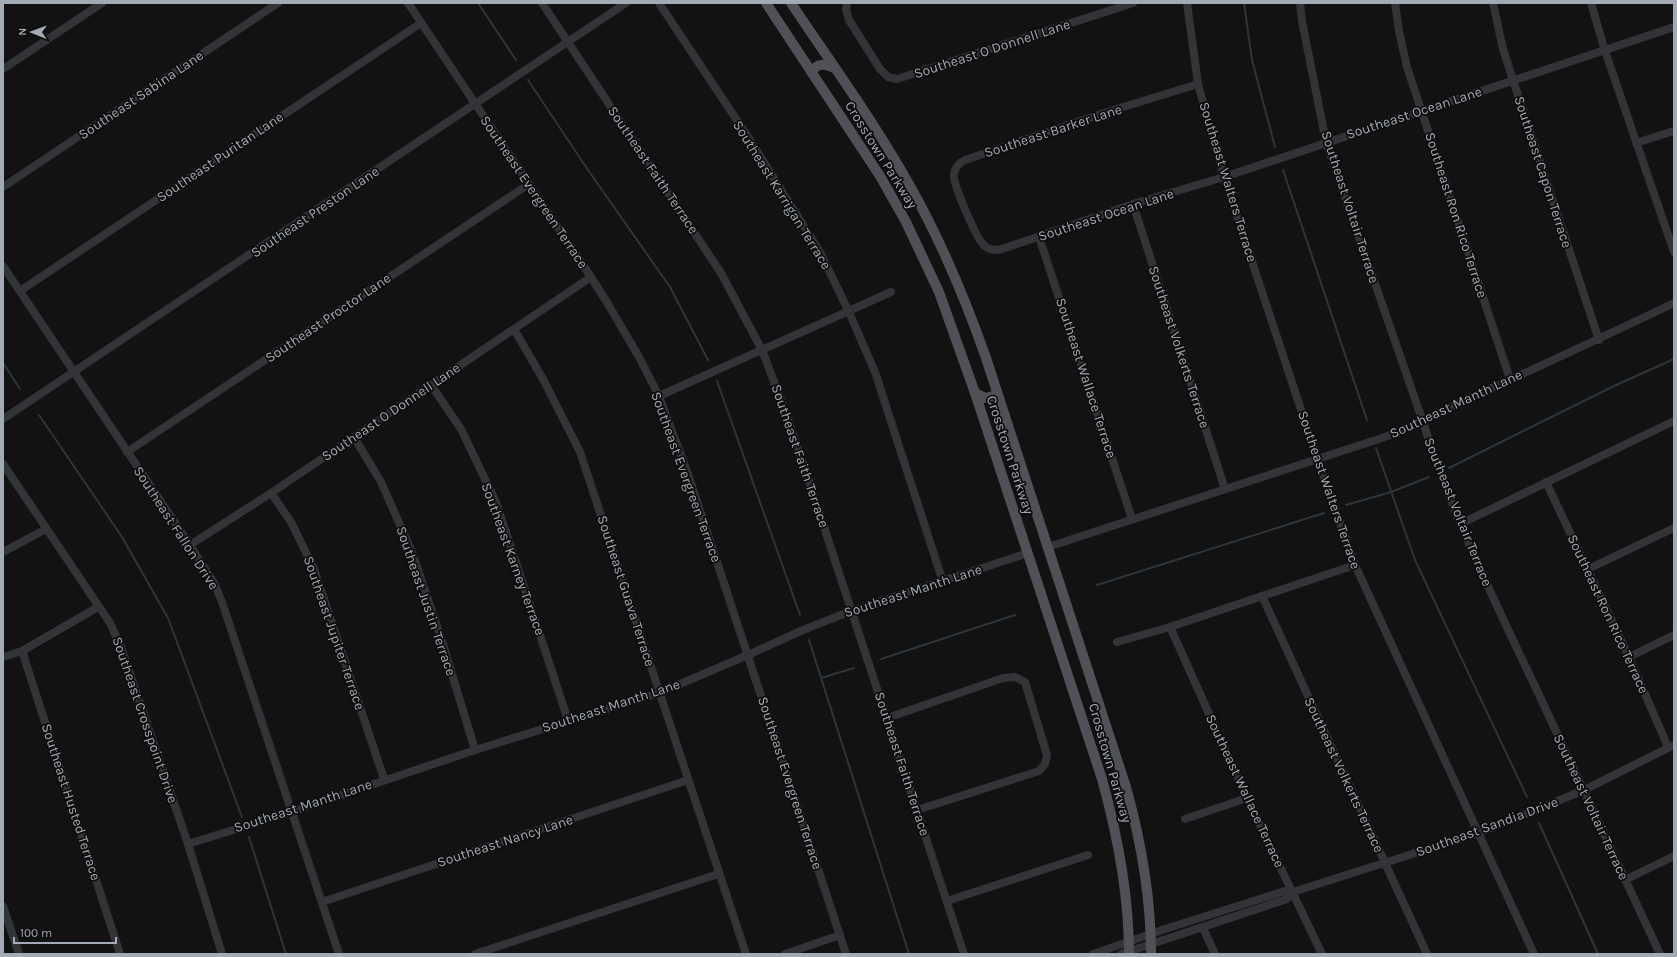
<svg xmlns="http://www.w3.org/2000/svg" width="1677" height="957" viewBox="0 0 1677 957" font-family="Karla,sans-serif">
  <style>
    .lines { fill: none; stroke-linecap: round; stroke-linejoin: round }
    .stream { stroke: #2c353b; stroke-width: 2 }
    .minor { stroke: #333438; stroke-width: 8 }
    .major { stroke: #4f5156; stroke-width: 10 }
    .labels { text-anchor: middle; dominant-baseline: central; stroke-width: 3.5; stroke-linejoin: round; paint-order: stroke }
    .street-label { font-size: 14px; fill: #a4aab3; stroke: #0d0d0e }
  </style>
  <rect width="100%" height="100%" fill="#121213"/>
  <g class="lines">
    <g class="stream">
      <polyline points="478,3 516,60"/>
      <polyline points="1244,3 1252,60 1275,147"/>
      <polyline points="528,80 588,170 670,287 708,360"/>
      <polyline points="1283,170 1367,420"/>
      <polyline points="3,363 20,389"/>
      <polyline points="717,381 800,615"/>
      <polyline points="39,415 122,537 168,618 242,817"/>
      <polyline points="1376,448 1415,560 1527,797"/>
      <polyline points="1449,468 1614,386 1674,359"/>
      <polyline points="1346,505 1391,492 1429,477"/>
      <polyline points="1097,585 1324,513"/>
      <polyline points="809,640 909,954"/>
      <polyline points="881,659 1015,615"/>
      <polyline points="821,678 854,668"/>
      <polyline points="1539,823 1598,954"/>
      <polyline points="249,837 286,954"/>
    </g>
    <g class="minor">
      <polyline points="408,3 591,277 608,304 639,357 659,396 688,474 846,954"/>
      <polyline points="542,3 721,273 762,350 781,400 802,460 964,954"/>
      <polyline points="659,3 752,143 820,252 849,312 875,372 943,582"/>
      <polyline points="847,3 846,9 849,20 880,69 888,77 897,79 1133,3"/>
      <polyline points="1187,3 1198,84 1224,177 1317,458 1355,565 1534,954"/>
      <path d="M1300,3L1302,21L1326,142L1423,422C1453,518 1498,608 1541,699C1581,784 1620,869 1660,954"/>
      <polyline points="1395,3 1399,31 1407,67 1510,379"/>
      <polyline points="1493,3 1503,49 1513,80 1599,340"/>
      <polyline points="1591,3 1605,51 1674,252"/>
      <polyline points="3,69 102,3"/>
      <path d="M1198,84L1104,113L965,160C959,163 955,167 954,174C952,183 976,236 982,243C987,250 994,251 1002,249L1133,204L1224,177L1674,27"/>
      <polyline points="1636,143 1674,131"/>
      <polyline points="3,187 278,3"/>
      <polyline points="1133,204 1225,489"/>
      <polyline points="1039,237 1132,519"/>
      <polyline points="3,266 190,545 214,583 222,602 339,954"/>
      <polyline points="20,291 421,23"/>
      <polyline points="514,329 544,381 580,452 746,954"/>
      <polyline points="431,385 461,429 496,502 568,720"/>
      <polyline points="659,396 891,292"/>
      <polyline points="3,419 626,3"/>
      <polyline points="354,437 381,482 412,552 441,638 475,750"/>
      <polyline points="127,452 529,184"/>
      <polyline points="3,464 110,623 121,647 188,844 222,954"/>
      <polyline points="1546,482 1629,657 1668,747"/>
      <polyline points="271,493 291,522 314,569 384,779"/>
      <polyline points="1460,524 1674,421"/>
      <polyline points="190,545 271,493 591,277"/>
      <path d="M1048,547L1382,438C1427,420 1468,398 1512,379C1566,354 1620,329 1674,303"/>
      <polyline points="3,552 46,529"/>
      <polyline points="1588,569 1674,528"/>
      <polyline points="1262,596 1427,954"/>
      <polyline points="1170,627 1247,798 1322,954"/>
      <polyline points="1117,642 1170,627 1355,565"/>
      <polyline points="22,651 120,954"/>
      <polyline points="3,657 22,651 98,607"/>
      <polyline points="1629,657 1674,635"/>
      <polyline points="887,718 1003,678 1015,677 1025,682 1047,755 1045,764 1039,771 917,810"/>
      <polyline points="1185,819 1247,798"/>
      <polyline points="188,844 291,812 475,750 659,693 748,655 803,630 851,611 1028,553"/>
      <polyline points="1625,880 1674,856"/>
      <polyline points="947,901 1088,855"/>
      <polyline points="322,902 688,780"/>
      <polyline points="3,906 19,954"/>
      <polyline points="1203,928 1215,954"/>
      <polyline points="475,954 718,874"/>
      <polyline points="785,954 840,935"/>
      <polyline points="1093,954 1165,929 1285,891 1293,892 1478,833 1529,813 1584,790 1674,745"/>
      <polyline points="1121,954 1287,899 1293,892"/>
    </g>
    <g class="major">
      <path d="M766,3L880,176L906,222L939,292L975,393L1102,779C1118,837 1129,894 1129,954"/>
      <path d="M791,3C831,63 875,123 910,186C941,241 965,298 986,358L1126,787C1141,841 1151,897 1151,954"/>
      <path d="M812,73C816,62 825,64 834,68"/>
      <polyline points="975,393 985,398 994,396 997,393"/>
    </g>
  </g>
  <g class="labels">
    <g class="street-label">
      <text transform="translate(992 49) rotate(-18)">Southeast O Donnell Lane</text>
      <text transform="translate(141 95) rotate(-34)">Southeast Sabina Lane</text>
      <text transform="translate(1414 113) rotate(-18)">Southeast Ocean Lane</text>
      <text transform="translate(1053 131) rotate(-18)">Southeast Barker Lane</text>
      <text transform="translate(881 155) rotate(58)">Crosstown Parkway</text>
      <text transform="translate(220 157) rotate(-34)">Southeast Puritan Lane</text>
      <text transform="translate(653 170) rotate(56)">Southeast Faith Terrace</text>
      <text transform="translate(1543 172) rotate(72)">Southeast Capon Terrace</text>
      <text transform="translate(1228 182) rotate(73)">Southeast Walters Terrace</text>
      <text transform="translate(534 192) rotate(56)">Southeast Evergreen Terrace</text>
      <text transform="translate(782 195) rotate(58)">Southeast Karrigan Terrace</text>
      <text transform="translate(1350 207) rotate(72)">Southeast Voltair Terrace</text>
      <text transform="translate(315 212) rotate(-34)">Southeast Preston Lane</text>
      <text transform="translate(1106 215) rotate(-18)">Southeast Ocean Lane</text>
      <text transform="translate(1456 215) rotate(72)">Southeast Ron Rico Terrace</text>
      <text transform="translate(328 318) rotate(-34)">Southeast Proctor Lane</text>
      <text transform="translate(1179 347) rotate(72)">Southeast Volkerts Terrace</text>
      <text transform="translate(1086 378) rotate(72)">Southeast Wallace Terrace</text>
      <text transform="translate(1456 404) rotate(-25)">Southeast Manth Lane</text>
      <text transform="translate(391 412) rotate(-34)">Southeast O Donnell Lane</text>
      <text transform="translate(1010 455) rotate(72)">Crosstown Parkway</text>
      <text transform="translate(800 456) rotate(71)">Southeast Faith Terrace</text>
      <text transform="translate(686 477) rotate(70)">Southeast Evergreen Terrace</text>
      <text transform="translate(1329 490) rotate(71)">Southeast Walters Terrace</text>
      <text transform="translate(1458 512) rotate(68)">Southeast Voltair Terrace</text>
      <text transform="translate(176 528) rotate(57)">Southeast Fallon Drive</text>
      <text transform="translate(513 559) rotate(70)">Southeast Karney Terrace</text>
      <text transform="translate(626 591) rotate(72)">Southeast Guava Terrace</text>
      <text transform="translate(913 591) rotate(-18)">Southeast Manth Lane</text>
      <text transform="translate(426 601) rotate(71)">Southeast Justin Terrace</text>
      <text transform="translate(1608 614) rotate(65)">Southeast Ron Rico Terrace</text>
      <text transform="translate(334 633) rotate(71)">Southeast Jupiter Terrace</text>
      <text transform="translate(611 706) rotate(-18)">Southeast Manth Lane</text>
      <text transform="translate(145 720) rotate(71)">Southeast Crosspoint Drive</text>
      <text transform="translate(1110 763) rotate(74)">Crosstown Parkway</text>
      <text transform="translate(902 764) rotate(72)">Southeast Faith Terrace</text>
      <text transform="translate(1344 775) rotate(65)">Southeast Volkerts Terrace</text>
      <text transform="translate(790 783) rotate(72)">Southeast Evergreen Terrace</text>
      <text transform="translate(1245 791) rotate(65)">Southeast Wallace Terrace</text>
      <text transform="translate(71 802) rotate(72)">Southeast Husted Terrace</text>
      <text transform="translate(303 806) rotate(-18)">Southeast Manth Lane</text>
      <text transform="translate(1591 807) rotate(65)">Southeast Voltair Terrace</text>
      <text transform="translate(1487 827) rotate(-20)">Southeast Sandia Drive</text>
      <text transform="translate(505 841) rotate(-18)">Southeast Nancy Lane</text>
    </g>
  </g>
  <rect width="1677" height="957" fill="none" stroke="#a4aab3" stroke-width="8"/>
  <g transform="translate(32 32) rotate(271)" stroke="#0d0d0e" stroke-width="3" paint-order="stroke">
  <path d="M0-3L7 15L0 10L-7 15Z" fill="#a4aab3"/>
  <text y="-6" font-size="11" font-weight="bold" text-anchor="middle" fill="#a4aab3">N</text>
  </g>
  <path d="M14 937v6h102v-6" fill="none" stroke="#a4aab3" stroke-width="2"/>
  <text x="20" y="937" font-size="12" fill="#a4aab3" stroke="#0d0d0e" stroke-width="3" paint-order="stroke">100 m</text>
</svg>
